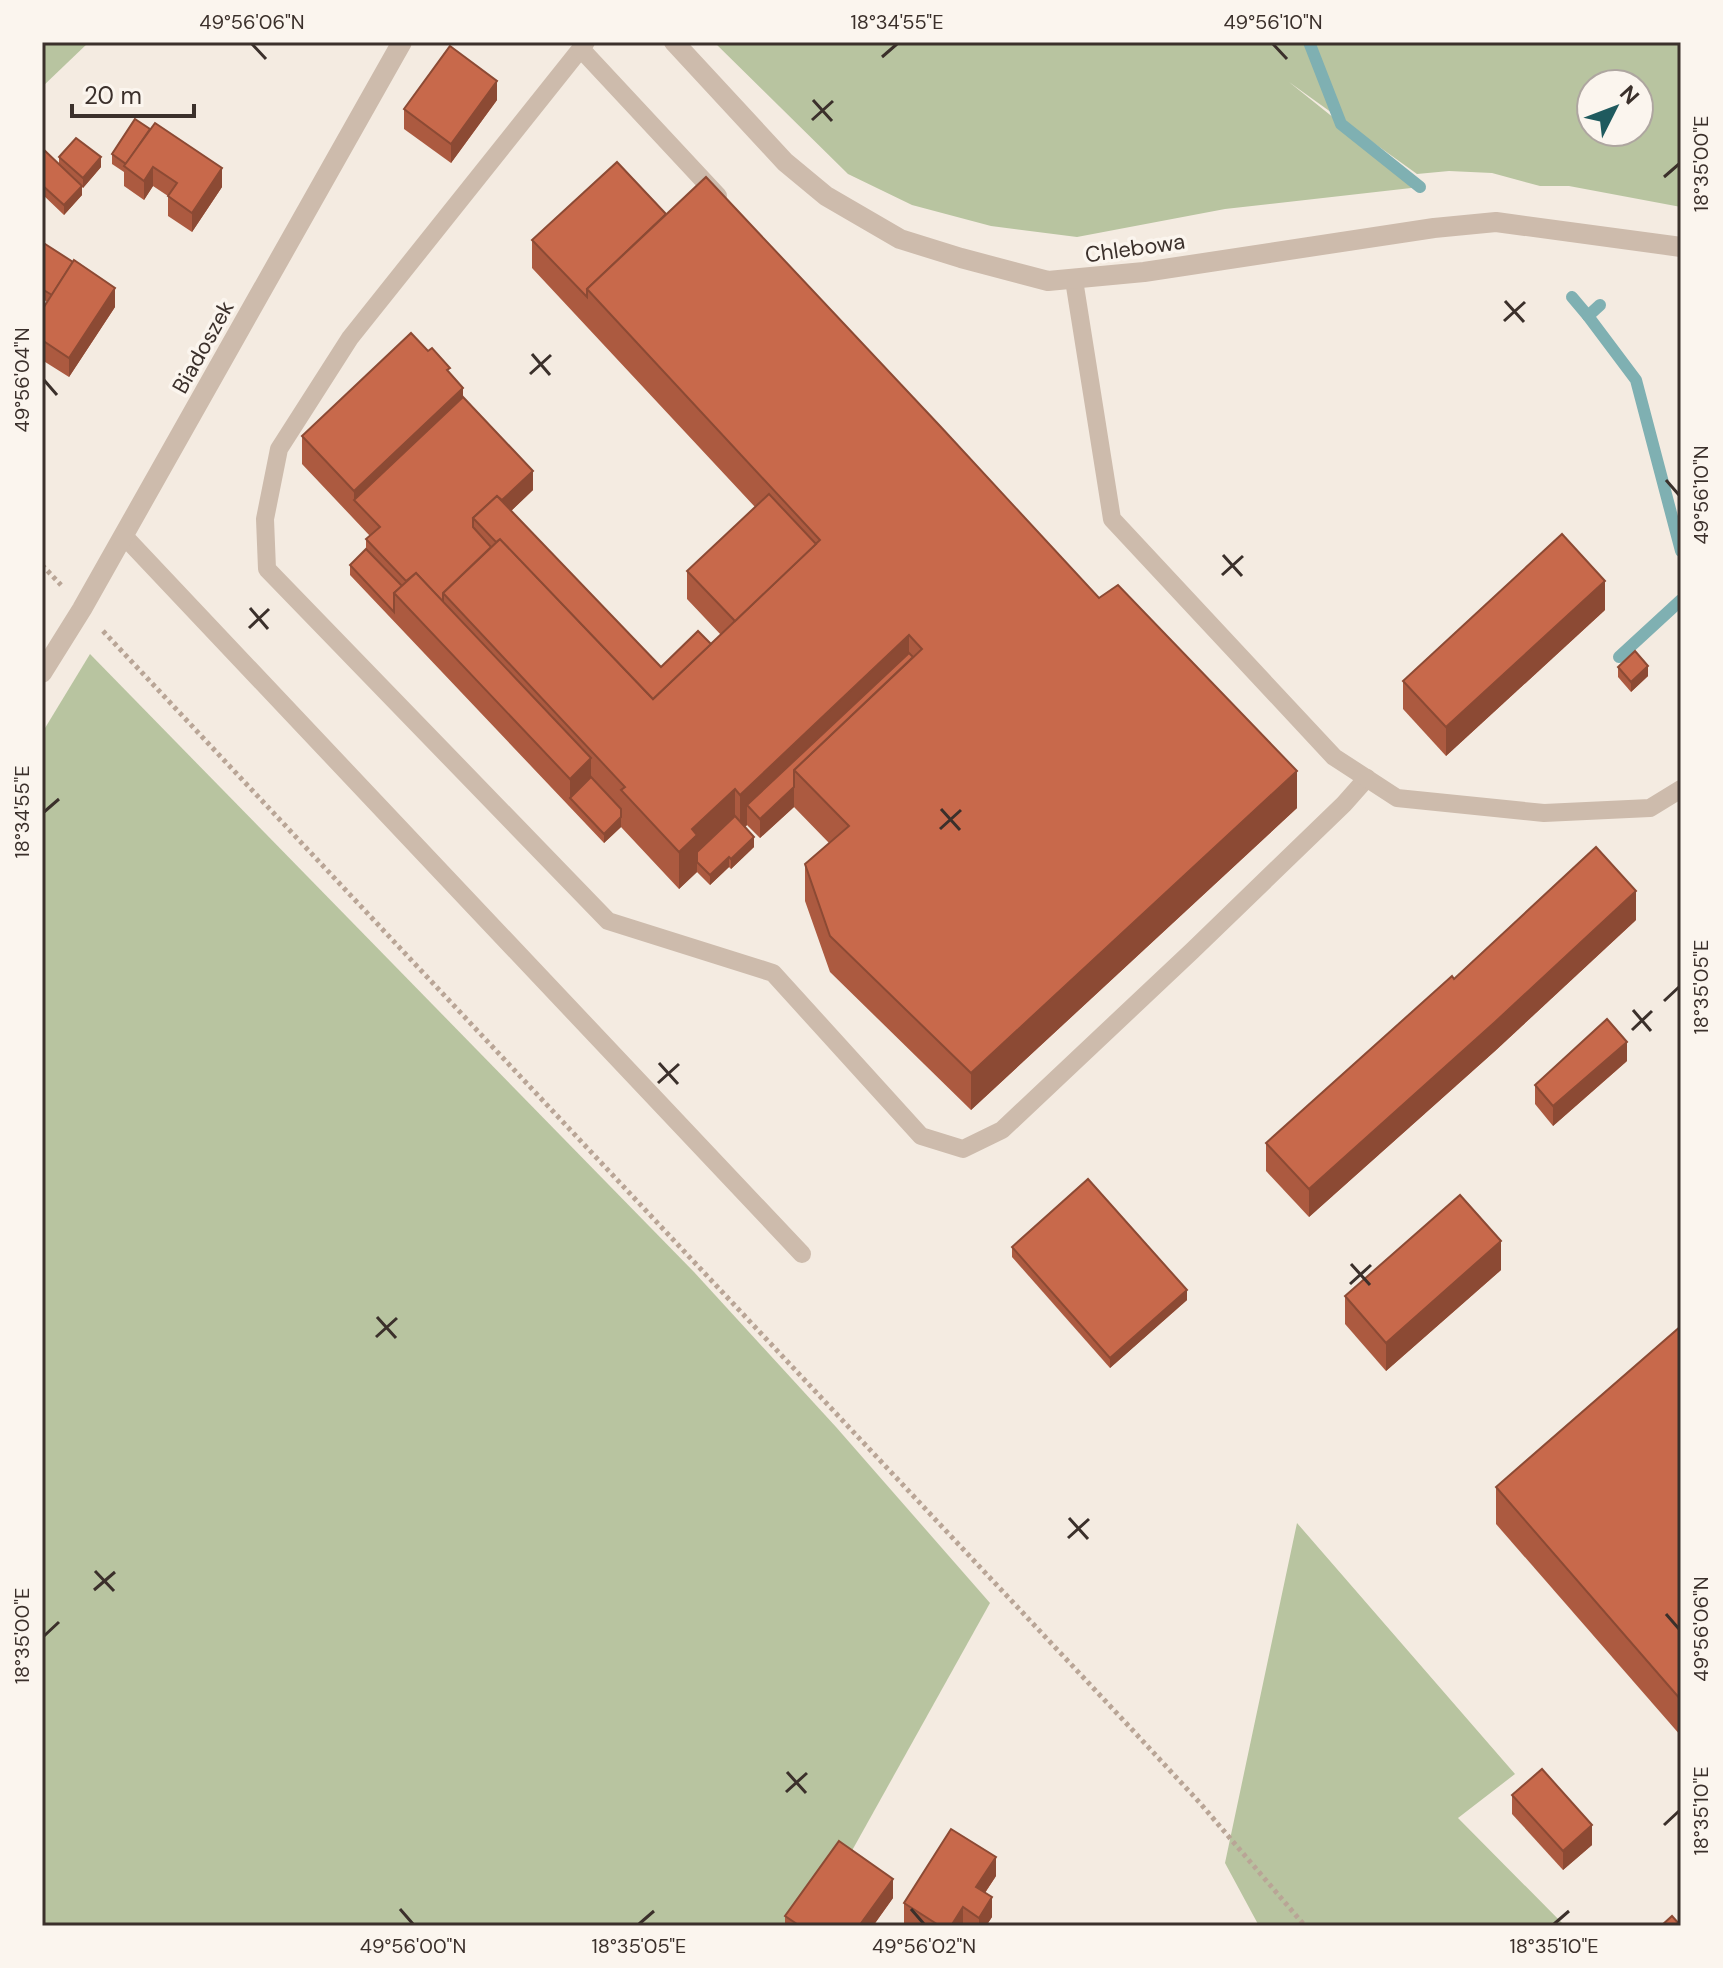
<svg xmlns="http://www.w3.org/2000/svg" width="1723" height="1968" viewBox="0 0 1723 1968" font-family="'DM Sans',sans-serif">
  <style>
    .green { fill: #b8c4a0; fill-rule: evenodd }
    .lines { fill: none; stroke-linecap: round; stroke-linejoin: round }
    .stream { stroke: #7fb0b2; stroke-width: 12 }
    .path { stroke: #b9a596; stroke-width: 5; stroke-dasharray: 4 4; stroke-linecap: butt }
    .service { stroke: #cdbbac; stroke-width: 18 }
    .minor { stroke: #cdbbac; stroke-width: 20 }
    .tertiary { stroke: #cdbbac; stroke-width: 20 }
    .wall { fill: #ac5a40 }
    .shaded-wall { fill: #8c4a34 }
    .building { fill: #c8694b; stroke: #8c4a34; stroke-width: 2 }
    .ticks { fill: none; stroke: #3b302b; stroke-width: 3 }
    .labels { text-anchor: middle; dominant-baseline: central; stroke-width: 7; stroke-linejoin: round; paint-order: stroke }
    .street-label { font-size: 22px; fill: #3b302b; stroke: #fbf5ee }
    .neatline { fill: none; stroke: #3b302b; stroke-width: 3 }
    .ticks-label { font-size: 20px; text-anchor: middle; fill: #3b302b }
  </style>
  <rect width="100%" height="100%" fill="#f4ebe1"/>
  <g class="green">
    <polygon points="42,42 89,42 42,87"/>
    <path d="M714,42H1681V207L1569,186H1540L1492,173L1449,171L1417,174L1289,82L1420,187L1225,209L1077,237L991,226L912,205L848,174ZM1639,84V132H1591V84Z"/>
    <polygon points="90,654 694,1272 836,1427 990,1603 810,1926 42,1926 42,733"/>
    <polygon points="1297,1523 1515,1774 1458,1818 1565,1926 1259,1926 1225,1863"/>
  </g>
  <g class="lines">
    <g class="stream">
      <polyline points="1309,42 1341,124 1420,187"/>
      <polyline points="1572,297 1588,316"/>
      <polyline points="1600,305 1588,316 1636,380 1681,551"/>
      <polyline points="1619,657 1681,600"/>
    </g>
    <g class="path">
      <polyline points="42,565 61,585"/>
      <polyline points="103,631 1126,1723 1200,1803 1305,1926"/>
    </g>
    <g class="service">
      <polyline points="586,42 350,338 279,449 265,519 267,569 608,921 773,973 921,1136 963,1149 1002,1130 1192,951 1344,804 1367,778"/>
      <polyline points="581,49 718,196"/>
      <polyline points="1074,280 1112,519 1334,757 1397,798 1544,813 1650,808 1681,789"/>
      <polyline points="124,536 802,1254"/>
    </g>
    <polyline class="minor" points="42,673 82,609 402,42"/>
    <polyline class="tertiary" points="674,42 785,162 826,196 900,239 961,258 1048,281 1144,272 1434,228 1496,222 1681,247"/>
  </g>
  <g class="wall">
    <polygon points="497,100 451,163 404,129 404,109"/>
    <polygon points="150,129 222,187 192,232 168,216 168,196 153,186 144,200 124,186 124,172 112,164 112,154"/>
    <polygon points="42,148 59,165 59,157 101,167 83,188 82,187 82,195 64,215 42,194"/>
    <polygon points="666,214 1099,598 1297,808 971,1110 830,972 805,901 805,864 829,843 794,807 760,838 747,825 745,827 754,847 731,869 729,867 710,885 697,872 679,889 621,827 604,843 350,575 350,565 366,549 366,539 370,536 302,464 302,436 450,374 463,397 533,490 511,511 661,667 711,644 721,635 687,599 687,571 755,507 532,268 532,240"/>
    <polygon points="42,242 115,307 69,377 42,360 42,310 47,302 42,298"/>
    <polygon points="1605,610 1446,756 1403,709 1403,681"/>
    <polygon points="1618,667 1648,676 1631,692 1618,677"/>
    <polygon points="1636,920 1495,1051 1309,1217 1266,1171 1266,1143 1454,979"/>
    <polygon points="1627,1061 1553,1126 1535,1104 1535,1085"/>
    <polygon points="1012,1247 1187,1300 1110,1368 1012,1257"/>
    <polygon points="1501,1270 1386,1371 1345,1324 1345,1296"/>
    <polygon points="1681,1326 1681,1736 1496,1524 1496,1487"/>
    <polygon points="1512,1795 1592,1845 1563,1870 1512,1814"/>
    <polygon points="996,1876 985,1893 992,1917 986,1926 909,1926 904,1923 904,1903"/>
    <polygon points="893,1898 873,1926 785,1926 785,1916"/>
  </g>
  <g class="shaded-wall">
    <polygon points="497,81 497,100 451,163 451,144"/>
    <polygon points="101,157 101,167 83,188 83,178"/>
    <polygon points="153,167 153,186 144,200 144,181"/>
    <polygon points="222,168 222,187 192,232 192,213"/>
    <polygon points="82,186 82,195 64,215 64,205"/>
    <polygon points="115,288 115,307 69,377 69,358"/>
    <polygon points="463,388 463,416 354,500 354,491"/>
    <polygon points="533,471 533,490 488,533 478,523"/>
    <polygon points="1605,581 1605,610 1446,756 1446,727"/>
    <polygon points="909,635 909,672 794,770 747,805 747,825 740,832 740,795"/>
    <polygon points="1648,666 1648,676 1631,692 1631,682"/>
    <polygon points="591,758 591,787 570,798 570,779"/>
    <polygon points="1297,771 1297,808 971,1110 971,1073"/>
    <polygon points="794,787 794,807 760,838 760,819"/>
    <polygon points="735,789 735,826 697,862 697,872 679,889 679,852 692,829"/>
    <polygon points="621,817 621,827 604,843 604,834"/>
    <polygon points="754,837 754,847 731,869 731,859"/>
    <polygon points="729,857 729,867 710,885 710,875"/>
    <polygon points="1636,891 1636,920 1495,1051 1309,1217 1309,1189"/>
    <polygon points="1627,1042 1627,1061 1553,1126 1553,1106"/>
    <polygon points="1501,1241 1501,1270 1386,1371 1386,1343"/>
    <polygon points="1187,1290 1187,1300 1110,1368 1110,1358"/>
    <polygon points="1592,1825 1592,1845 1563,1870 1563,1851"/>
    <polygon points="996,1857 996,1876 976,1906 976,1887"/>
    <polygon points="893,1879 893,1898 873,1926 859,1926"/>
    <polygon points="992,1897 992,1917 986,1926 979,1926 979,1918"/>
    <polygon points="963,1907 963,1926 951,1926"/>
  </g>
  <g class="building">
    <polygon points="450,46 497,81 451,144 404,109"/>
    <polygon points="135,119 150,129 126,164 112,154"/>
    <polygon points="155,123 222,168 192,213 168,196 177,183 153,167 144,181 124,166"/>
    <polygon points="76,138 101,157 83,178 59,157"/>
    <polygon points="42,148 82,186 64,205 42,185"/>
    <polygon points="617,162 666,214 587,289 587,297 532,240"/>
    <polygon points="706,177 940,426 1099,598 1118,585 1297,771 971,1073 830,936 805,864 849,826 794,770 922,649 909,635 740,795 735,789 692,829 697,835 679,852 621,790 625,787 443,593 500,539 653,699 820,540 587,289"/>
    <polygon points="42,242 73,262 52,295 42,289"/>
    <polygon points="74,260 115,288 69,358 42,340 42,310"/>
    <polygon points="411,333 428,351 432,348 450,368 447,370 463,388 354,491 302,436"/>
    <polygon points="463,397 533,471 502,500 497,496 473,518 473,527 491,547 443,593 443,602 416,573 406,581 366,539 380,527 354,500"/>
    <polygon points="769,494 816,544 735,621 687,571"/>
    <polygon points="497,496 661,667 698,631 711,644 653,699 500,539 496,542 473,518"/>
    <polygon points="1562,534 1605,581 1446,727 1403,681"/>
    <polygon points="366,549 402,586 394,593 394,612 350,565"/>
    <polygon points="416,573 591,758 570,779 394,593"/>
    <polygon points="1635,651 1648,666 1631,682 1618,667"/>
    <polygon points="909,653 913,657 794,770 794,787 760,819 747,805"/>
    <polygon points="591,777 621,809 621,817 604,834 570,798"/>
    <polygon points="735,816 754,837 731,859 729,857 710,875 697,862 697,852"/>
    <polygon points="1596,847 1636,891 1495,1022 1309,1189 1266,1143 1452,976 1454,979"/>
    <polygon points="1607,1019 1627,1042 1553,1106 1535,1085"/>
    <polygon points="1088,1179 1187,1290 1110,1358 1012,1247"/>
    <polygon points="1460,1195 1501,1241 1386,1343 1345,1296"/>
    <polygon points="1681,1326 1681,1700 1496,1487"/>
    <polygon points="1542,1769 1592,1825 1563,1851 1512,1795"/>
    <polygon points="951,1829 996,1857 976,1887 992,1897 979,1918 963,1907 951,1926 940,1926 904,1903"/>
    <polygon points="839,1841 893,1879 859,1926 800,1926 785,1916"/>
    <polygon points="1672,1916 1681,1926 1661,1926"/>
  </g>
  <path class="ticks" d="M252,44L266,59M1273,44L1287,59M882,57L897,44M813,100L832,121M812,120L833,101M1664,177L1679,164M1505,301L1524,322M1504,321L1525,302M532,354L550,375M530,374L551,355M44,380L57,395M1666,480L1679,495M1223,555L1242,576M1222,575L1243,556M250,608L268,629M249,628L269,609M941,809L960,830M44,812L59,799M940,829L961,810M1664,1001L1679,987M1633,1010L1651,1031M1632,1030L1652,1011M659,1063L678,1084M658,1083L679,1064M1351,1264L1370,1285M1350,1284L1371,1265M377,1317L396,1338M376,1337L397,1318M1069,1518L1088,1539M1068,1538L1089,1519M95,1571L114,1591M94,1590L115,1572M1666,1614L1679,1629M44,1636L59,1622M787,1772L806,1793M786,1792L807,1773M1664,1825L1679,1811M400,1909L413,1924M911,1909L924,1924M639,1924L654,1911M1554,1924L1569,1911"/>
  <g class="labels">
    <g class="street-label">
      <text transform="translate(1135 248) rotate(-8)">Chlebowa</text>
      <text transform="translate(203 347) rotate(-61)">Biadoszek</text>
    </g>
  </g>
  <rect width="1723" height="1968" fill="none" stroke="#fbf5ee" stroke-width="88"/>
  <g transform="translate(1615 108) rotate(48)"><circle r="38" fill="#fbf5ee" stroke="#aea6a0" stroke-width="2"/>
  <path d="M0-6L14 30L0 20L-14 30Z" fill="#1f5a5e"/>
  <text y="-12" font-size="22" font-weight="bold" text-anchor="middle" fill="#3b302b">N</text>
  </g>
  <path d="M72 104v12h122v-12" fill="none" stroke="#3b302b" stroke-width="4"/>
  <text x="84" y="104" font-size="24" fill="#3b302b" stroke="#fbf5ee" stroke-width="6" paint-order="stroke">20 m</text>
  <rect x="44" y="44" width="1635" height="1880" class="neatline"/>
  <g class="ticks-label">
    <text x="252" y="29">49°56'06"N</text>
    <text x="897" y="29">18°34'55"E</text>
    <text x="1273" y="29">49°56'10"N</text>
    <text transform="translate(1701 164) rotate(-90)" y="7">18°35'00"E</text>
    <text transform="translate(22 380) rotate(-90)" y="7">49°56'04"N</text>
    <text transform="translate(1701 495) rotate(-90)" y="7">49°56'10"N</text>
    <text transform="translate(22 812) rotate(-90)" y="7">18°34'55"E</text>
    <text transform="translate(1701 987) rotate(-90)" y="7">18°35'05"E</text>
    <text transform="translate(1701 1629) rotate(-90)" y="7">49°56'06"N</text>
    <text transform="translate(22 1636) rotate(-90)" y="7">18°35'00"E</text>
    <text transform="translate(1701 1811) rotate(-90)" y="7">18°35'10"E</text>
    <text x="413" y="1953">49°56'00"N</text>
    <text x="639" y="1953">18°35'05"E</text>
    <text x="924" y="1953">49°56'02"N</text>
    <text x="1554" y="1953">18°35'10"E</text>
  </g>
</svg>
